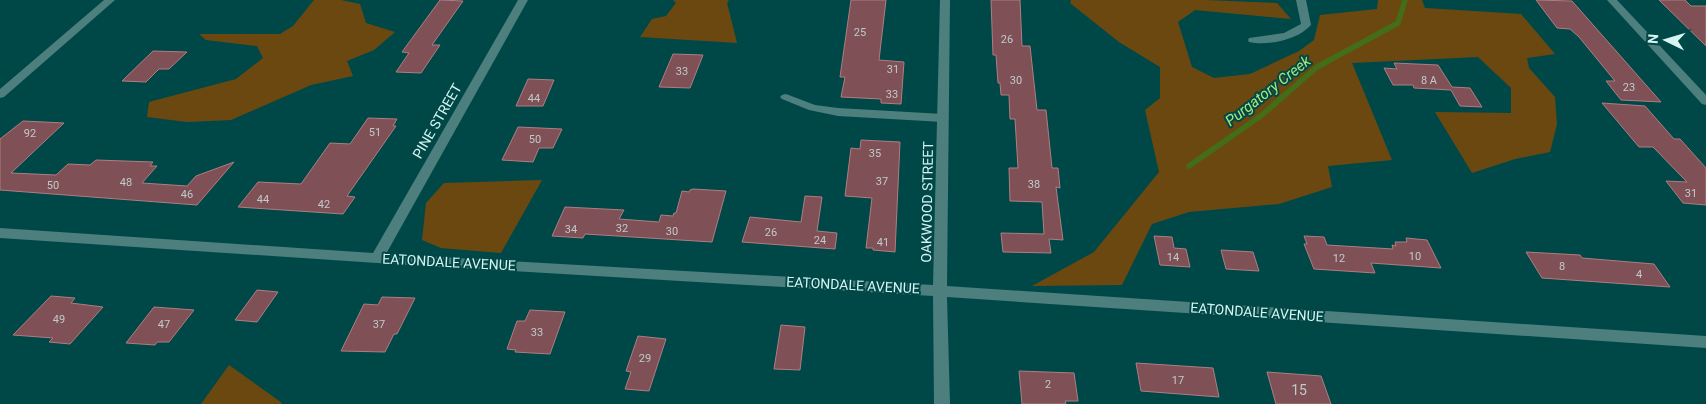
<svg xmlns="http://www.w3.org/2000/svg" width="1706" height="404" viewBox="0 0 1706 404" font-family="Roboto,sans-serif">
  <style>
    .green { fill: #6c4811 }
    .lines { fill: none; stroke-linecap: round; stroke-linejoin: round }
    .stream { stroke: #436d17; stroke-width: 5.5 }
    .building { fill: #7f5055; stroke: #af7d82 }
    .lane { fill: #4c7f7d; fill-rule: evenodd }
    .street { fill: #4c7f7d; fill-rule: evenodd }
    .labels { text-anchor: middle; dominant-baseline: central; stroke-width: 4; stroke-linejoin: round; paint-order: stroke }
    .number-label { font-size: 11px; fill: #c0cbcb }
    .street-label { font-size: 14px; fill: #d6f4f2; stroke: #004847 }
    .near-number-label { font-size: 14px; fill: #c0cbcb }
    .water-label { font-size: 15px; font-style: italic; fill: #aae77a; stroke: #004847 }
  </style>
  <rect width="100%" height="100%" fill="#004847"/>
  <g class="green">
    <polygon points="314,0 341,0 360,4 366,23 395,32 374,50 347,61 353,76 311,85 231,120 187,122 147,117 149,102 236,79 263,58 257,46 206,40 199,34 280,34 293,26"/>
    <polygon points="673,0 729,0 727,3 737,43 640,37 652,19 666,16 676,3"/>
    <polygon points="1071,0 1205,0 1277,3 1291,19 1195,10 1178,22 1192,67 1214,78 1250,74 1299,51 1314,40 1320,15 1377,9 1378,0 1422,0 1425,8 1521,14 1555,54 1527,58 1529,68 1555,97 1557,124 1550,152 1515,159 1472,173 1435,112 1511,113 1511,88 1478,57 1352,63 1392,160 1328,166 1332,187 1279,204 1189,212 1152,224 1122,285 1032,286 1094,252 1159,172 1145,110 1160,98 1160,67 1119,42 1070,3"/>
    <polygon points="542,180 501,253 441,248 422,240 426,203 444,183"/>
    <polygon points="229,365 282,403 281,404 201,404"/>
  </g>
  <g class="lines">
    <polyline class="stream" points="1189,166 1262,115 1317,67 1398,23 1405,0"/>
  </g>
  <g class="building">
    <polygon points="440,0 463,1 432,45 440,45 421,73 396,72 409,53 402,52"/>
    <polygon points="851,0 886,0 879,60 904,62 901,104 881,103 881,99 841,97 845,77 840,77"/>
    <polygon points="991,0 1020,0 1022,46 1030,46 1037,110 1046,110 1052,168 1058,168 1060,188 1056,187 1063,240 1049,239 1051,253 1003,252 1001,233 1044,234 1042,202 1010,201 1009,168 1018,168 1015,119 1010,119 1009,95 1001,95 1000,83 998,83 996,55 993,55"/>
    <polygon points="1536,0 1572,1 1661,102 1621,100 1606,81 1615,81 1579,37 1570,29 1557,28"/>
    <polygon points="1659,0 1685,0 1691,6 1706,6 1706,46"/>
    <polygon points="153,51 187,52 169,69 159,69 146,82 122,81"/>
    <polygon points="673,54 703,55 690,88 659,87"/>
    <polygon points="1394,63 1438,65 1452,87 1470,88 1482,107 1460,106 1451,90 1414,88 1413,85 1393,85 1384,68 1397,69"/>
    <polygon points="528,79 554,80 543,106 516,106"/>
    <polygon points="1602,103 1645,106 1674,139 1680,139 1706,168 1706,205 1683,203 1666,181 1687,182 1653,147 1639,147"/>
    <polygon points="368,118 397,119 393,126 396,126 347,196 355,197 343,214 238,207 258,182 301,184 330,143 350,144"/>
    <polygon points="23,121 64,123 11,173 56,175 68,164 90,165 96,160 153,162 150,166 157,166 142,183 187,186 196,176 234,162 197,205 0,190 0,139"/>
    <polygon points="518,127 562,129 553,148 539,148 533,162 502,160"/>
    <polygon points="861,140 900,142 895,252 873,250 873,248 866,248 872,198 845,196 851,148 860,149"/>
    <polygon points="693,189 726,191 712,242 585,234 583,238 552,236 565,207 624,210 619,219 659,222 661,215 673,216 674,213 676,213 682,191 689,192 690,190"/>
    <polygon points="805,196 822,197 817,231 837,233 835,249 742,242 750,217 801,222"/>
    <polygon points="1154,236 1172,237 1174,248 1186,249 1190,267 1160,265"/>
    <polygon points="1304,236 1324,237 1327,245 1393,249 1392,245 1396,246 1395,242 1407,242 1406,238 1427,240 1441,268 1371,263 1375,273 1314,269 1304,244 1307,244"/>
    <polygon points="1221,250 1253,252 1259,271 1226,269"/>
    <polygon points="1526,252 1580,255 1582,258 1654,264 1670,287 1542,278"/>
    <polygon points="257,290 278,292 257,322 235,320"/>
    <polygon points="51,296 75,298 71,303 103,307 70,344 49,342 53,338 13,335"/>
    <polygon points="382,297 415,298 397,334 394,334 385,352 341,351 364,304 378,305"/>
    <polygon points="154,307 194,310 169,342 157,342 155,345 126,343"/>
    <polygon points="530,310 565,312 550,354 515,352 516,350 507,349 517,321 525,321"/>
    <polygon points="781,325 805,327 800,370 774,369"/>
    <polygon points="638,336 666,339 649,391 625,389 631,372 626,371"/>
    <polygon points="1136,363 1213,368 1219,397 1141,391"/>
    <polygon points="1019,371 1074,373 1078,401 1065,401 1066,404 1022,404"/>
    <polygon points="1267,372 1321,376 1331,404 1276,404"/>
  </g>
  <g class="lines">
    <g class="lane">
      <path d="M1296,0H1306L1311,25C1298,40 1268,46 1249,42L1248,40L1249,38L1284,33L1301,24Z"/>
      <polygon points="786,94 815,105 838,108 943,114 949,118 943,122 838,116 809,110 782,99 780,97 782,95"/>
    </g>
    <g class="street">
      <polygon points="104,0 115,0 4,97 0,98 0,89"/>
      <polygon points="518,0 528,0 386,254 933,285 940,0 950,0 947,286 1706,336 1706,348 947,297 950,404 934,404 933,296 377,263 0,238 0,228 373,253"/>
      <polygon points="1607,0 1617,0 1706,95 1706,105 1702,104"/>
    </g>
  </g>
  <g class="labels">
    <g class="number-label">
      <text x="860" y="32">25</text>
      <text x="1007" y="39">26</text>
      <text x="893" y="69">31</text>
      <text x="682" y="71">33</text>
      <text x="1016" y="80">30</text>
      <text x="1429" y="80">8 A</text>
      <text x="1629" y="87">23</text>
      <text x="892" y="94">33</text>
      <text x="534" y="98">44</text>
      <text x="375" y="132">51</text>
      <text x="30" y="133">92</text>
      <text x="535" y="139">50</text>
      <text x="875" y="153">35</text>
      <text x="882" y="181">37</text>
      <text x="126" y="182">48</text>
      <text x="1034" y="184">38</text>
      <text x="53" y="185">50</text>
      <text x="1691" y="193">31</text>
      <text x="187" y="194">46</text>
      <text x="263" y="199">44</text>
      <text x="324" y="204">42</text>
      <text x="622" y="228">32</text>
      <text x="571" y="229">34</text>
      <text x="672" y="231">30</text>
      <text x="771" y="232">26</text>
      <text x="820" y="240">24</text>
      <text x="883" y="242">41</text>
      <text x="1415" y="256">10</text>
      <text x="1173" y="257">14</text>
      <text x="1339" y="258">12</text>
      <text x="1562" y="266">8</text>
      <text x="1639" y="274">4</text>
      <text x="59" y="319">49</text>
      <text x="164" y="324">47</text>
      <text x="379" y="324">37</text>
      <text x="537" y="332">33</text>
      <text x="645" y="358">29</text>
      <text x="1178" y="380">17</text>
      <text x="1048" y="384">2</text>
    </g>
    <g class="street-label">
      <text transform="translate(437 121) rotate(-60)">PINE STREET</text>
      <text transform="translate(927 202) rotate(-89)">OAKWOOD STREET</text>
      <text transform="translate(449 262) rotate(3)">EATONDALE AVENUE</text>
      <text transform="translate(853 285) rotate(3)">EATONDALE AVENUE</text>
      <text transform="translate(1257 312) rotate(4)">EATONDALE AVENUE</text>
    </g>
    <g class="near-number-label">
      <text x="1299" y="390">15</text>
    </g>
    <g class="water-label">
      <text transform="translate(1268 91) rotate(-38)">Purgatory Creek</text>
    </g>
  </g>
  <g transform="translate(1666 40) rotate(275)" stroke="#004847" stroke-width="4" paint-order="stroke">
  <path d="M0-4L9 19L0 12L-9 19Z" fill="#d6f4f2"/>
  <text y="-8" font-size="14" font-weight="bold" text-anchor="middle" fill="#d6f4f2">N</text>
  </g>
</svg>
